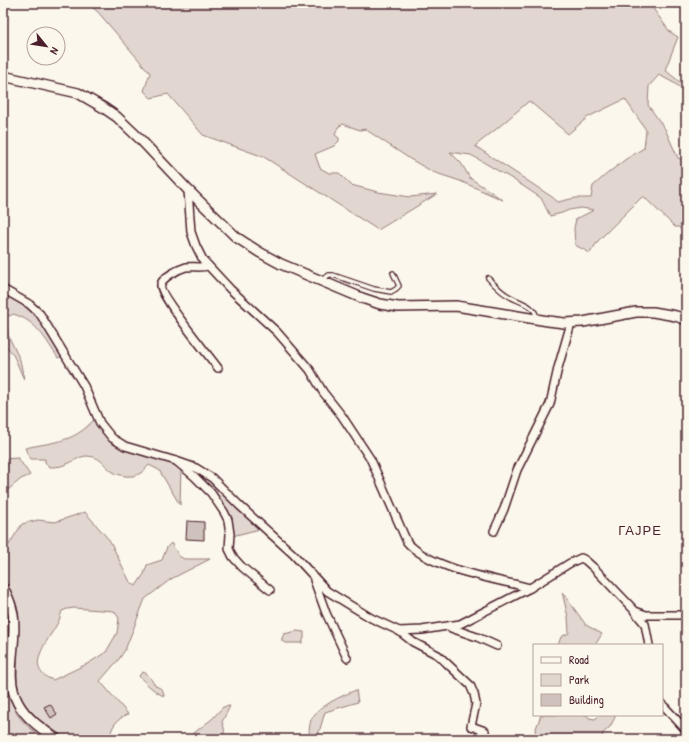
<svg xmlns="http://www.w3.org/2000/svg" width="689" height="742" viewBox="0 0 689 742" font-family="'Patrick Hand',sans-serif">
  <style>
    .green { fill: #e2d7d0; stroke: #967b7e; fill-rule: evenodd }
    .building { fill: #cfc2bc; stroke: #4a1f2b }
    .lines { fill: none; stroke-linecap: round; stroke-linejoin: round }
    .service-casing { stroke: #4a1f2b; stroke-width: 6 }
    .minor-casing { stroke: #4a1f2b; stroke-width: 10 }
    .secondary-casing { stroke: #4a1f2b; stroke-width: 12 }
    .service { stroke: #fbf7ec; stroke-width: 3.5 }
    .minor { stroke: #fbf7ec; stroke-width: 7 }
    .secondary { stroke: #fbf7ec; stroke-width: 9 }
    .labels { text-anchor: middle; dominant-baseline: central; stroke-width: 3; stroke-linejoin: round; paint-order: stroke }
    .quarter-label { font-size: 13px; letter-spacing: 1px; fill: #4a1f2b; stroke: #fbf7ec }
  </style>
  <rect width="100%" height="100%" fill="#fbf7ec"/>
  <filter id="ink" filterUnits="userSpaceOnUse"><feTurbulence type="fractalNoise" baseFrequency=".025" numOctaves="2"/><feDisplacementMap in="SourceGraphic" scale="8" xChannelSelector="R" yChannelSelector="G"/><feConvolveMatrix kernelMatrix="1 2 1 2 8 2 1 2 1" color-interpolation-filters="sRGB"/></filter>
  <g filter="url(#ink)">
    <g class="green">
      <path d="M87,3H649L670,32L678,37L665,70L686,87V93L674,83L659,75L649,86L648,105L665,129L678,158L686,161V239L679,227H675L643,196L598,241L590,253L575,245L574,228L576,219L594,210L581,208L569,210L562,213L550,216L541,198L514,180L471,155L450,152L461,163L470,178L503,200L460,181L433,172L410,159L365,129L360,130L343,124L338,127L335,135L339,138V141L334,146L315,154L320,168L329,173H339L351,185L378,192L410,197L437,194L378,230L264,157L203,135L168,94L151,98L144,91L150,73L98,12ZM625,99L646,130L644,148L626,159L608,173L593,186L591,198H575L558,202L552,197L475,146L500,126L529,101L568,134L588,117Z"/>
      <path d="M3,292L29,304L66,355L58,358C46,340 36,320 13,314L10,316L7,315L8,335L20,360L24,379C18,368 16,356 7,347L3,348Z"/>
      <path d="M97,416L112,438L196,468L264,528L236,535L230,539L224,512L181,466L180,505L159,470L149,465C141,474 137,477 125,476C121,475 116,474 113,472C103,465 102,457 87,456C79,456 72,463 64,465C59,467 54,467 49,467L45,462V459H30L25,448C57,441 75,443 97,416Z"/>
      <polygon points="18,458 30,475 21,479 3,494 3,459"/>
      <path d="M85,512L110,541L130,582L136,586L144,574L147,565L162,560L167,547L171,543L179,556L184,559H210L171,579L145,599L125,650L119,659L100,681L128,714C116,720 111,726 110,739H66L39,719L28,708L22,699L17,683L18,614L16,603L11,591L3,579V542L8,546L22,524L38,520L55,522ZM74,608L114,611L119,618L117,633L106,652L89,663L53,680C20,668 52,637 59,620C60,618 61,614 62,611L67,609Z"/>
      <polygon points="562,592 586,625 602,634 595,645 558,645 561,637 569,633 568,617"/>
      <path d="M3,598C6,605 8,611 9,619C14,650 0,689 19,717C26,726 36,732 44,739H3Z"/>
      <polygon points="297,631 304,632 304,638 302,643 286,643 282,641 282,638 284,634"/>
      <path d="M142,672C153,674 150,685 160,688L163,691L164,696C157,694 144,682 139,676Z"/>
      <path d="M356,690L358,702L325,712L317,739H309C309,733 309,726 311,720C316,707 344,695 356,690Z"/>
      <path d="M230,706L222,722C225,729 226,734 220,739H186L212,719L223,707Z"/>
      <polygon points="541,715 587,715 589,718 595,719 600,715 616,715 610,727 603,733 602,739 537,739 535,731"/>
    </g>
    <g class="building">
      <polygon points="187,521 204,522 204,540 186,539"/>
      <polygon points="50,704 57,714 51,718 44,707"/>
    </g>
    <g class="lines">
      <g class="service-casing">
        <g id="service">
          <path d="M488,278C494,284 500,291 507,295C517,302 535,304 537,318"/>
          <polyline points="322,280 329,275 333,275 374,289 391,292 396,289 399,286 393,273"/>
        </g>
      </g>
      <g class="minor-casing">
        <g id="minor">
          <path d="M188,190L191,232L196,246L203,260L230,289L277,332L310,370L323,392L342,416L371,460L407,542C430,569 495,579 530,588"/>
          <path d="M208,266C200,268 193,266 186,267C179,269 163,277 161,284C157,293 210,357 218,368"/>
          <polyline points="3,289 29,304 40,314 84,386 100,423 112,438 125,446 176,461 194,476 211,493 224,512 228,520 230,534 229,549 233,557 242,567 270,590"/>
          <polyline points="176,461 196,468 212,478 240,506 293,554 327,591 371,618 399,631 422,630 460,624 530,588 570,563 581,558 585,560 594,568 635,611 646,615 686,615"/>
          <polyline points="494,531 504,509 517,470 550,404 558,368 571,323"/>
          <polyline points="314,580 326,613 347,658"/>
          <polyline points="635,612 645,624 649,645"/>
          <polyline points="451,628 477,637 497,646"/>
          <polyline points="399,631 413,642 438,655 470,685 474,694 476,704 471,726 485,731"/>
          <polyline points="662,704 686,730"/>
        </g>
      </g>
      <g class="secondary-casing">
        <g id="secondary">
          <polyline points="3,76 78,93 104,108 117,117 140,139 188,190 236,237 259,252 281,264 362,298 380,304 398,307 456,306 548,321 564,323 583,322 636,312 653,312 676,316 686,320"/>
          <path d="M3,588C8,596 11,605 13,614C18,643 3,676 18,703C26,718 42,729 56,739"/>
        </g>
      </g>
      <use href="#service" class="service"/>
      <use href="#minor" class="minor"/>
      <use href="#secondary" class="secondary"/>
    </g>
  </g>
  <g class="labels">
    <g class="quarter-label">
      <text x="640" y="530">ГАЈРЕ</text>
    </g>
  </g>
  <rect width="689" height="742" fill="none" stroke="#fbf7ec" stroke-width="16"/>
  <rect x="8" y="8" width="673" height="726" fill="none" stroke="#4a1f2b" stroke-width="1.5" filter="url(#ink)"/>
  <rect x="533" y="644" width="130" height="72" fill="#fbf7ec" stroke="#b4a19f"/>
  <rect x="541" y="657" width="20" height="6" fill="#fbf7ec" stroke="#b4a19f"/>
  <text x="569" y="664" font-size="12" fill="#4a1f2b">Road</text>
  <rect x="541" y="674" width="20" height="12" fill="#e2d7d0" stroke="#b4a19f"/>
  <text x="569" y="684" font-size="12" fill="#4a1f2b">Park</text>
  <rect x="541" y="694" width="20" height="12" fill="#cfc2bc" stroke="#b4a19f"/>
  <text x="569" y="704" font-size="12" fill="#4a1f2b">Building</text>
  <g transform="translate(46 46) rotate(120)"><circle r="19" fill="#fbf7ec" stroke="#b4a19f"/>
  <path d="M0-3L7 15L0 10L-7 15Z" fill="#4a1f2b"/>
  <text y="-6" font-size="11" font-weight="bold" text-anchor="middle" fill="#4a1f2b">N</text>
  </g>
</svg>
